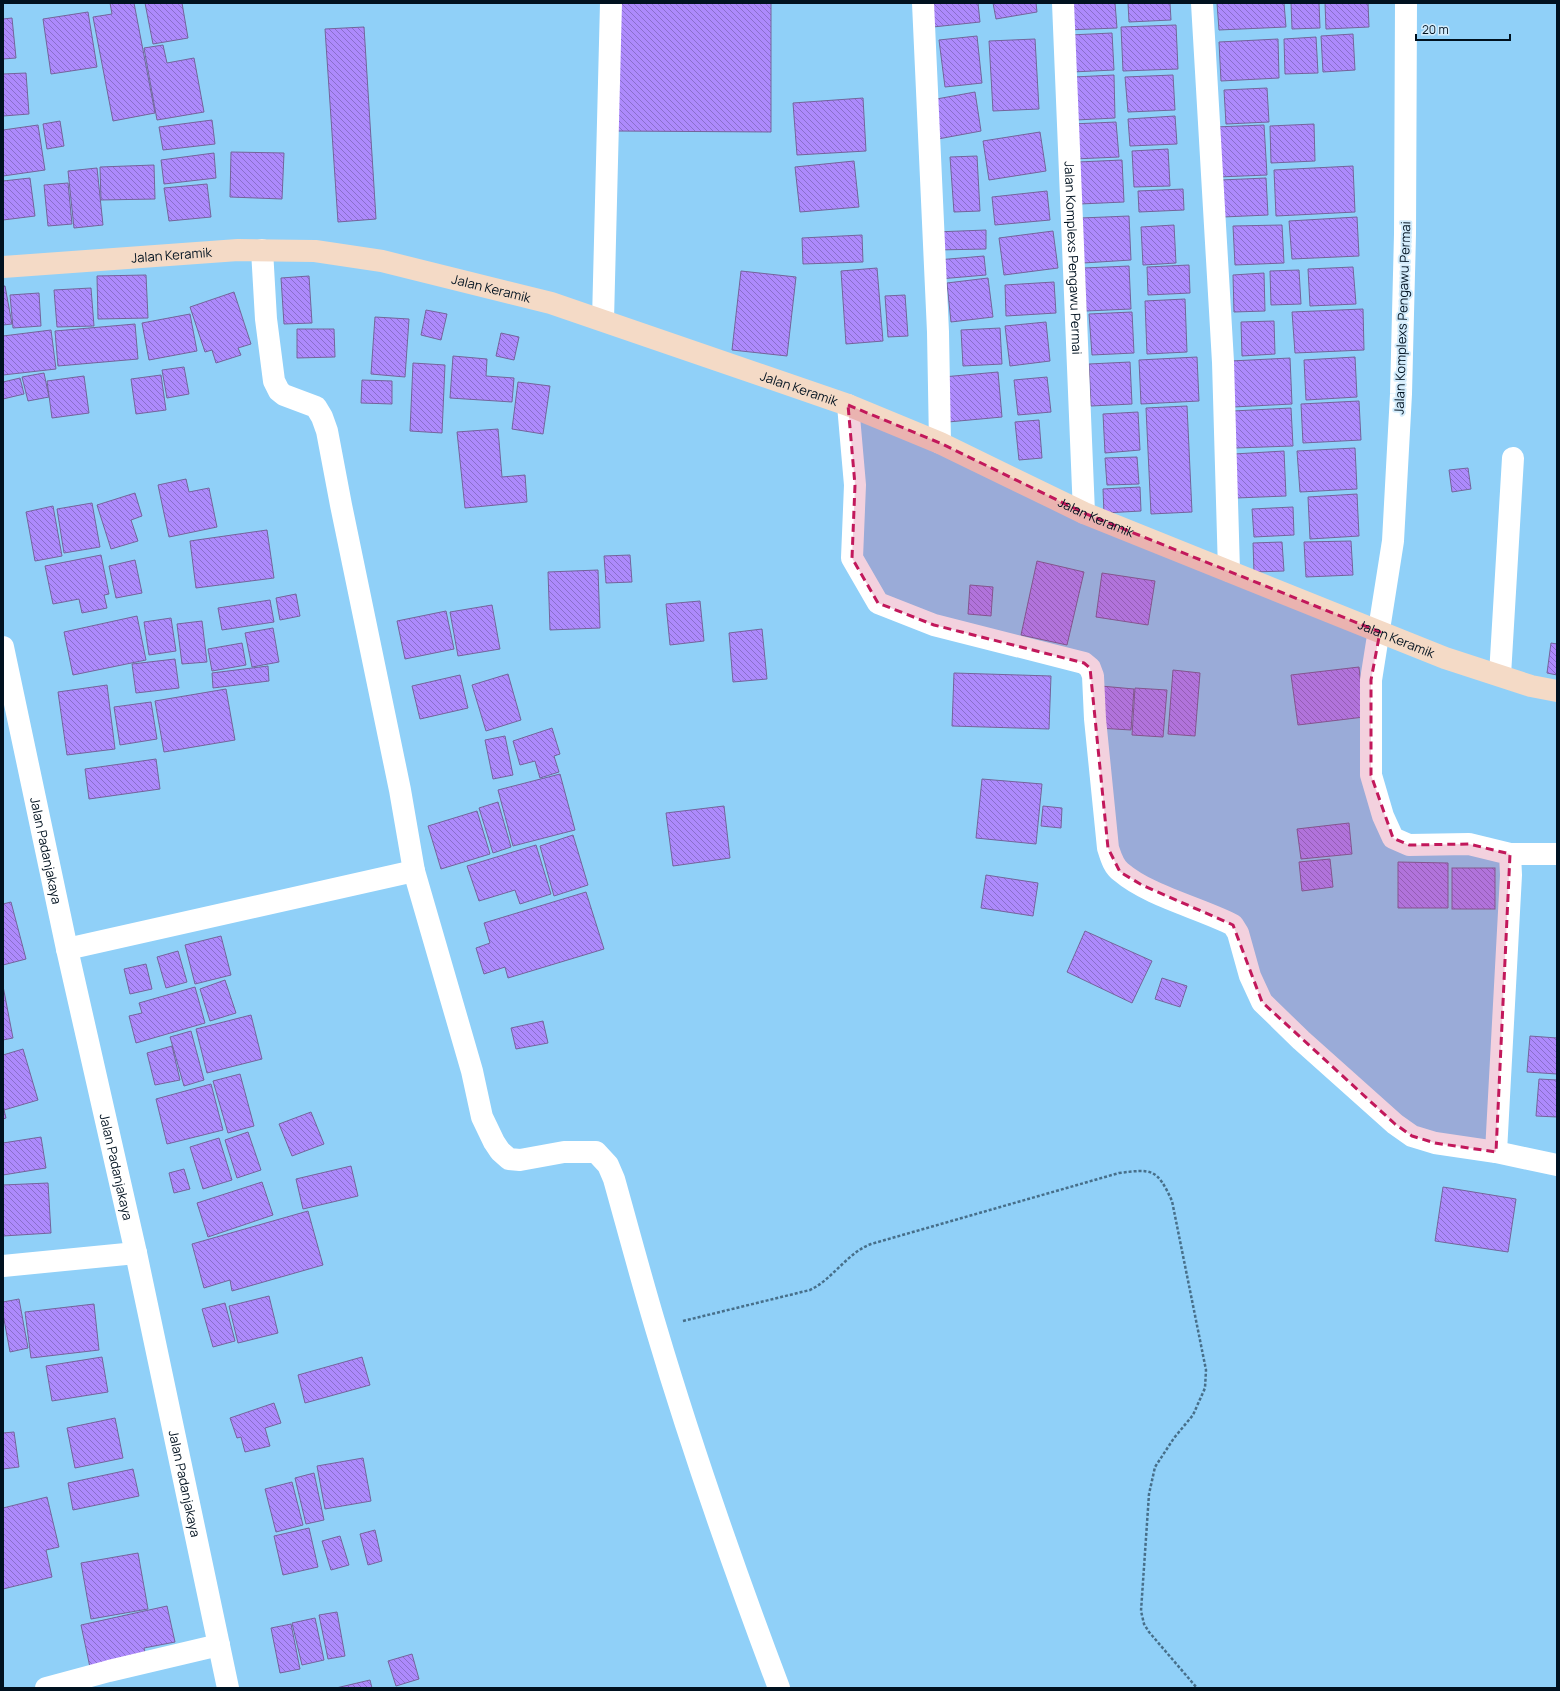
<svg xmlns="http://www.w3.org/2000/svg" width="1560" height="1691" viewBox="0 0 1560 1691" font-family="Manrope,sans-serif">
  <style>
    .building { fill: url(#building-back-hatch); stroke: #74649b }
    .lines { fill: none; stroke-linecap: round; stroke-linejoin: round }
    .path { stroke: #476f8a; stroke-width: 2.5; stroke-dasharray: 3 2; stroke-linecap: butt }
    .street { stroke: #fff; stroke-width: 22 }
    .secondary { stroke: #f4dac6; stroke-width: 22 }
    .marked { fill: #c2185b; fill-opacity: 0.2; stroke: #c2185b; stroke-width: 3; stroke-dasharray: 8 5; stroke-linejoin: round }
    .labels { text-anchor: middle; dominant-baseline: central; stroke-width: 4; stroke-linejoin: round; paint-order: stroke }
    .street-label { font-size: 13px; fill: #00111f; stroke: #d3ecfc }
  </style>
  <defs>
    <pattern id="building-back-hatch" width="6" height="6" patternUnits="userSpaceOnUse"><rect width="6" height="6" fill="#ad8afc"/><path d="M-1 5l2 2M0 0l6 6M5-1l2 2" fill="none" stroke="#8a6fcb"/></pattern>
  </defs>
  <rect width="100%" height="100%" fill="#90d0f8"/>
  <g class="building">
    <polygon points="110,3 134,3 155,113 113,121 93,17 112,14"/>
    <polygon points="145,3 182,3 188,38 153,44"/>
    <polygon points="616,3 771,3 771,132 615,131"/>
    <polygon points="931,3 978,3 980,22 933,27"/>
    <polygon points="993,3 1036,3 1037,12 996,19"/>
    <polygon points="1065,3 1115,3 1117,28 1066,30"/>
    <polygon points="1128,3 1170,3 1171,20 1129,22"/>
    <polygon points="1217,3 1284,3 1286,27 1219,30"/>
    <polygon points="1291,3 1319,3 1320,28 1292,29"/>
    <polygon points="1325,3 1368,3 1369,27 1326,29"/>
    <polygon points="88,12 97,67 51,74 43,19"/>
    <polygon points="12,18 16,58 3,59 3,19"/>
    <polygon points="1176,25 1178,69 1123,71 1121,27"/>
    <polygon points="364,27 376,219 338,222 325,29"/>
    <polygon points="1112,33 1114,70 1072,72 1070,35"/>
    <polygon points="1353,34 1355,70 1323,72 1321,36"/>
    <polygon points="977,36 982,83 945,87 939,40"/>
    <polygon points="1316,37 1318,73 1285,74 1284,39"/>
    <polygon points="1035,39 1039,109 993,111 989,41"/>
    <polygon points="1278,39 1279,78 1221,81 1219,42"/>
    <polygon points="163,45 167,63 194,58 204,112 157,120 144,48"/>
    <polygon points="26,73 29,114 3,116 3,74"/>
    <polygon points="1114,75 1115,118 1076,120 1074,77"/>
    <polygon points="1173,75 1175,110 1128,112 1125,77"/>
    <polygon points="1267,88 1269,122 1226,124 1224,90"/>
    <polygon points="975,92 981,131 938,139 931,100"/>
    <polygon points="863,98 866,151 797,155 793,103"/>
    <polygon points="1175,116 1177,144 1130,146 1128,119"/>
    <polygon points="212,120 215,144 163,150 159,127"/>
    <polygon points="60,121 64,146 47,149 43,124"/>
    <polygon points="1116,122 1119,157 1074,159 1072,124"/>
    <polygon points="1314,124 1315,161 1271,163 1270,126"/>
    <polygon points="38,125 45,170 3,176 3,130"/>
    <polygon points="1264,125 1267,175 1218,177 1215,127"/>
    <polygon points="1040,132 1046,171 989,180 983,141"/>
    <polygon points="1168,149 1170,186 1134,187 1132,151"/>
    <polygon points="231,152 284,153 282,199 230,197"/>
    <polygon points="214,153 216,178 164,184 161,160"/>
    <polygon points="977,156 980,211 954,212 950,157"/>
    <polygon points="1122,160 1124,202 1080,204 1078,162"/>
    <polygon points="854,161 859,207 800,212 795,167"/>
    <polygon points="154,165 155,199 101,200 100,167"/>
    <polygon points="1353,166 1355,212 1276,216 1274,170"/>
    <polygon points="97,168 103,225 74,228 68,171"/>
    <polygon points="30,178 35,216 3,220 3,181"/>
    <polygon points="1266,178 1268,215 1223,217 1221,180"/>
    <polygon points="68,183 72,224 48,226 44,185"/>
    <polygon points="207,184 211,217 169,221 164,188"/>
    <polygon points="1183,189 1184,210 1139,212 1138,191"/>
    <polygon points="1047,191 1050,220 995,225 992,197"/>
    <polygon points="1129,216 1131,260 1083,263 1081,218"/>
    <polygon points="1357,217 1359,256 1292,259 1289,221"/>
    <polygon points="1174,225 1176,263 1143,265 1141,227"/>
    <polygon points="1282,225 1284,263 1235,265 1233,226"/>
    <polygon points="986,230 986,249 936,250 935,232"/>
    <polygon points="1053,231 1058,268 1004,275 999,238"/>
    <polygon points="862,235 863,262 803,264 802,238"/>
    <polygon points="984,256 986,275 939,279 937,260"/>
    <polygon points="1189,265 1190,293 1148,295 1147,267"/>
    <polygon points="1129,266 1131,309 1086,311 1084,268"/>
    <polygon points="1353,267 1356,304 1310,306 1308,269"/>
    <polygon points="877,268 883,341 846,344 841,271"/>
    <polygon points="1299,270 1301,304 1271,305 1270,271"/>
    <polygon points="741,271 796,277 787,356 732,350"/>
    <polygon points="1264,273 1265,311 1234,312 1233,275"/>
    <polygon points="146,275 148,318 98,319 97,276"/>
    <polygon points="309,276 312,323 284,324 281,278"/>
    <polygon points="988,278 993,317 951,322 947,283"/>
    <polygon points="1054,282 1056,313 1006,316 1005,285"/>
    <polygon points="3,286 5,286 12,324 3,325"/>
    <polygon points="91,288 94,326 57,327 54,290"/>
    <polygon points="234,292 251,344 238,348 241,355 216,363 212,350 205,352 190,307"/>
    <polygon points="39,293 41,326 13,328 10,295"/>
    <polygon points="905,295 908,336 888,337 885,296"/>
    <polygon points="1185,299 1187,352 1147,354 1145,301"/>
    <polygon points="1363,309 1364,350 1295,353 1292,312"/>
    <polygon points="426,310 447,314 441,340 421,335"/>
    <polygon points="1132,312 1134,353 1092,355 1089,314"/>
    <polygon points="190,314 197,351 149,360 142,323"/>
    <polygon points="375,317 409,319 405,377 371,374"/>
    <polygon points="1274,321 1275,354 1242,356 1241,322"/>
    <polygon points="1046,322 1050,361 1010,366 1005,326"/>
    <polygon points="135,324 138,359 58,366 55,331"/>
    <polygon points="1000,328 1002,364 963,366 961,330"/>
    <polygon points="297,329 334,329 335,357 297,358"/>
    <polygon points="51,330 56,369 3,375 3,336"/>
    <polygon points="501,333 519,337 514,360 496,356"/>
    <polygon points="453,356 487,359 486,376 514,378 512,402 450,398"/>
    <polygon points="1197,357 1199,401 1141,404 1139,360"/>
    <polygon points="1355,357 1357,397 1306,400 1304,360"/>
    <polygon points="1290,358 1292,404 1233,407 1231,361"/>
    <polygon points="1130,362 1132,404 1091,406 1089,364"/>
    <polygon points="413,363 445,365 442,433 410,431"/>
    <polygon points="184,367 189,394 167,398 162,370"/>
    <polygon points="998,372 1002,417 948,422 943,377"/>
    <polygon points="44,373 49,397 28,401 22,377"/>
    <polygon points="161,375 166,410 136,414 131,379"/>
    <polygon points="84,376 89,413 52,418 47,381"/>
    <polygon points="1047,377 1051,412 1018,415 1014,380"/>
    <polygon points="20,378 24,394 3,399 3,382"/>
    <polygon points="362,380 392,381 392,404 361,403"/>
    <polygon points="518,382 550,386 543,434 512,429"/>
    <polygon points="1359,401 1361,440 1303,443 1301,404"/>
    <polygon points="1187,406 1192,512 1151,514 1146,408"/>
    <polygon points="1291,408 1293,446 1235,448 1233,411"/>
    <polygon points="1138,412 1140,450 1105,453 1103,414"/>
    <polygon points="1039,420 1042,458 1019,460 1015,422"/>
    <polygon points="498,429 502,477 525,475 527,502 465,508 457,432"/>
    <polygon points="1355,448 1357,489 1300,492 1297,451"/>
    <polygon points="1284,451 1286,496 1236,498 1234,454"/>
    <polygon points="1137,457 1139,484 1107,485 1105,458"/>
    <polygon points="1468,468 1471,489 1452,492 1449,470"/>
    <polygon points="186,479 189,492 209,488 217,527 169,537 158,485"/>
    <polygon points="1140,487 1141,511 1104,513 1103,489"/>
    <polygon points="135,493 142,516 131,520 138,541 111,549 97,505"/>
    <polygon points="1357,494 1359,536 1310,539 1308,497"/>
    <polygon points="92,503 100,547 64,553 57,509"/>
    <polygon points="53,506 62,556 35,561 26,512"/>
    <polygon points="1293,507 1294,535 1254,537 1252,509"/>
    <polygon points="267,530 274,578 196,588 190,541"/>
    <polygon points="1351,541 1353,575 1306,577 1304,542"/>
    <polygon points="1282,542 1284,571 1254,572 1253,543"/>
    <polygon points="101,555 109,594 104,595 107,608 82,613 79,599 53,604 45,566"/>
    <polygon points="630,555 632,582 606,583 604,556"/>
    <polygon points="135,560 142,593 116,598 109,566"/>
    <polygon points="1037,561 1084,572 1067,645 1021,635"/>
    <polygon points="598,570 600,628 550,630 548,572"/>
    <polygon points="1102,573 1155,581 1148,625 1096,617"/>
    <polygon points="970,585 993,587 991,616 968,614"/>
    <polygon points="296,594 300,616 280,620 276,598"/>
    <polygon points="270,600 274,622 222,630 218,608"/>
    <polygon points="700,601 704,641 670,645 666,604"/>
    <polygon points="492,605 500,649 458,656 450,612"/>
    <polygon points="446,611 454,649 405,659 397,621"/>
    <polygon points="137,616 146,660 73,675 64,632"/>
    <polygon points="171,618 176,651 149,655 144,622"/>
    <polygon points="202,621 207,662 182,664 177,624"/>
    <polygon points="273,628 279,662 252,667 245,633"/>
    <polygon points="762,629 767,679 733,682 729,633"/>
    <polygon points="242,643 246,665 212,671 208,649"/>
    <polygon points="1551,643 1557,644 1557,675 1547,673"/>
    <polygon points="175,659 179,688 136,693 132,664"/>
    <polygon points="268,666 269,681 213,688 212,673"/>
    <polygon points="1359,667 1364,717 1298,725 1291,675"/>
    <polygon points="1173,670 1200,673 1195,736 1168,734"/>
    <polygon points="954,673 1051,676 1049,729 952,726"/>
    <polygon points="508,674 521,720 486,731 472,685"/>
    <polygon points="460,675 468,708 420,719 412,686"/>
    <polygon points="107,685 115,749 67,755 58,692"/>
    <polygon points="1101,686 1134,689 1131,730 1098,728"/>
    <polygon points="1135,688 1167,690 1163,737 1132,735"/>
    <polygon points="226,689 235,740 164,752 155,701"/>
    <polygon points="151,702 157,739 120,745 114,707"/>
    <polygon points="552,728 560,754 554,756 559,772 540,778 535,761 520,765 513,741"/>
    <polygon points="505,736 513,775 493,779 485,740"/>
    <polygon points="156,759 160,789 89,799 85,769"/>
    <polygon points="560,774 575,830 513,846 498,790"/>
    <polygon points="982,779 1042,784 1036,844 976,838"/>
    <polygon points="498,802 511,847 493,853 479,808"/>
    <polygon points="724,806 730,858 673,866 666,813"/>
    <polygon points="1043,806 1062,808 1061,828 1041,826"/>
    <polygon points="477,811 490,854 441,869 428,826"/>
    <polygon points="1349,823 1352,854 1301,859 1297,829"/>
    <polygon points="573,835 588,885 554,896 540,846"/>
    <polygon points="536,845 551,894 520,904 515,890 479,901 467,866"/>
    <polygon points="1330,859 1333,887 1302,891 1299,862"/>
    <polygon points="1398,862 1448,863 1448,908 1398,908"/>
    <rect x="1452" y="868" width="43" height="41"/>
    <polygon points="986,875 1038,883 1033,916 981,908"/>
    <polygon points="586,892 604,949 508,978 505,967 484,974 476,948 490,943 484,923"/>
    <polygon points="11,902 26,959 3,965 3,904"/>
    <polygon points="1085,931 1152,961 1132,1003 1067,972"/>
    <polygon points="221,936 231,975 195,984 185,945"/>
    <polygon points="178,951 187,982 166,988 157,957"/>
    <polygon points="146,964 152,989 130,994 124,969"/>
    <polygon points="1162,978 1187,986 1180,1007 1155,999"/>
    <polygon points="225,980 236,1013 210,1021 200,989"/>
    <polygon points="3,986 13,1038 3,1040"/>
    <polygon points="195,987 205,1023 136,1043 129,1016 142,1013 139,1003"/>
    <polygon points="251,1015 262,1059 207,1073 196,1029"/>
    <polygon points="543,1021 548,1043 516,1049 511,1028"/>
    <polygon points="191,1031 204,1080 184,1086 170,1037"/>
    <polygon points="1530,1036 1557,1038 1557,1074 1527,1072"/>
    <polygon points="172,1046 180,1080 155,1085 147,1053"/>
    <polygon points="23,1049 38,1100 4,1110 6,1118 3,1119 3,1055"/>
    <polygon points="240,1074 254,1126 228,1133 213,1081"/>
    <polygon points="1539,1079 1557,1080 1557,1117 1536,1116"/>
    <polygon points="211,1084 223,1130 167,1144 156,1099"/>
    <polygon points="311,1112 324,1144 292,1156 279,1124"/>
    <polygon points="248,1132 261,1170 237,1178 225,1140"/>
    <polygon points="41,1137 46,1168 3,1175 3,1143"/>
    <polygon points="219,1138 232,1180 203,1189 190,1147"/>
    <polygon points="351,1166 358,1196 303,1209 296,1179"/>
    <polygon points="184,1169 190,1189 174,1193 169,1173"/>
    <polygon points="262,1182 273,1215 208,1237 197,1203"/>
    <polygon points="48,1183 51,1233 3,1236 3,1185"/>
    <polygon points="1443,1187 1516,1199 1508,1252 1435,1241"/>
    <polygon points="308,1211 323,1265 232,1291 230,1280 204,1288 192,1244"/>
    <polygon points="269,1296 278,1333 238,1343 229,1306"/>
    <polygon points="19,1299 28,1348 10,1352 3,1314 3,1302"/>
    <polygon points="225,1303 235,1341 213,1347 202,1309"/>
    <polygon points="94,1304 99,1350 31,1358 25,1312"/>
    <polygon points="102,1357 108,1392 52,1401 46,1366"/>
    <polygon points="362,1357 370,1385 305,1403 298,1375"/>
    <polygon points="274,1403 281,1423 265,1428 270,1446 245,1452 241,1437 237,1438 230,1418"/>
    <polygon points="115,1418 123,1458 75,1468 67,1428"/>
    <polygon points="14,1432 19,1467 3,1469 3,1433"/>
    <polygon points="363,1458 371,1501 325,1509 317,1466"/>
    <polygon points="133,1469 139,1496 73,1510 68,1483"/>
    <polygon points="314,1473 324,1520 306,1524 295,1478"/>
    <polygon points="292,1482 303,1525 276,1532 265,1489"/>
    <polygon points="47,1497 59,1547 46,1550 52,1577 3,1589 3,1508"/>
    <polygon points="309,1528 318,1567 283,1575 274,1536"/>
    <polygon points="375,1530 382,1561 368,1565 360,1534"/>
    <polygon points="340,1536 349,1565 331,1570 322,1541"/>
    <polygon points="138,1553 148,1609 91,1619 81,1563"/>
    <polygon points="167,1606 175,1642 144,1648 147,1660 91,1672 81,1625"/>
    <polygon points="337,1612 345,1656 328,1659 319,1615"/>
    <polygon points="315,1618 324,1660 302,1665 292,1623"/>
    <polygon points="291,1624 300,1669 280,1673 271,1628"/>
    <polygon points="412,1654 419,1679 396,1686 388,1661"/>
    <polygon points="370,1680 372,1688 336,1688"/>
  </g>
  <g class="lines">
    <path class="path" d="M683,1321L810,1290C833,1279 847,1253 871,1244L1119,1173C1152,1169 1157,1168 1172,1201L1206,1370L1205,1388L1193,1415L1174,1438L1155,1467L1149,1494L1141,1611L1144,1624L1149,1632L1197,1688"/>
    <g class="street">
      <polyline points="923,3 938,332 940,443"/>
      <path id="s1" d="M1063,3L1084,513"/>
      <polyline points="1202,3 1223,362 1229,571"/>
      <polyline points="1406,3 1405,234 1401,394 1393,541 1371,680 1371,775 1383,816 1393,838 1409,845 1469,844 1510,854 1511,875 1496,1152"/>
      <path d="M262,250L266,319L274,381L279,391L284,395L316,407L322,417L327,431L341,505L400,790L414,871L472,1071L482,1117L494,1142L500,1151L509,1159L520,1160L564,1152H596L608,1165L614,1179C628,1229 641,1278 656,1328C692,1449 734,1569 779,1688"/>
      <polyline points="603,320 611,3"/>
      <path d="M848,405L855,485L852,558L878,603L934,625L1084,663L1090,668L1093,676L1095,719L1108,848C1111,857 1113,866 1121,872C1149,896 1200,908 1233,925L1238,933L1250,976L1262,1002L1301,1040L1395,1124L1412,1136L1435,1143L1496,1152L1557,1165"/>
      <path id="s2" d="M3,647L67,949L136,1253L228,1688"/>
      <polyline points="1500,675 1513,458"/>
      <polyline points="1510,854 1557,854"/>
      <polyline points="67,949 414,871"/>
      <polyline points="3,1266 136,1253"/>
      <polyline points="46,1688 109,1671 219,1645"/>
    </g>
    <path class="secondary" id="s3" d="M3,267L238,250L315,251L382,261L551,303L848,405L940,443L1084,513L1380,632L1445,658L1531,686L1557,691"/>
  </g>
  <path class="marked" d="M848,405L940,443L1084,513L1380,632L1371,680V775L1393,838L1409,845L1469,844L1510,854L1496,1152L1435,1143L1412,1136L1395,1124L1262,1002L1233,925L1142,885L1120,872L1108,848L1090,668L1084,663L934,625L878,603L852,558L855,485Z"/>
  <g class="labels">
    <g class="street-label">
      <text stroke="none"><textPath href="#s3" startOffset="169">Jalan Keramik</textPath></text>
      <text stroke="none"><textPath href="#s1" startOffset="255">Jalan Komplexs Pengawu Permai</textPath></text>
      <text stroke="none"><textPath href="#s3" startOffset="493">Jalan Keramik</textPath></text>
      <text transform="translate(1402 318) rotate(-88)">Jalan Komplexs Pengawu Permai</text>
      <text stroke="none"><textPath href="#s3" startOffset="817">Jalan Keramik</textPath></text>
      <text stroke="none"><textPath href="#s3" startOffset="1141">Jalan Keramik</textPath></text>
      <text stroke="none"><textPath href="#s3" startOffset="1465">Jalan Keramik</textPath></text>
      <text stroke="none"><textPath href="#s2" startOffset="208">Jalan Padanjakaya</textPath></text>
      <text stroke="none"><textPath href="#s2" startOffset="532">Jalan Padanjakaya</textPath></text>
      <text stroke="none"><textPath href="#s2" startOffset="856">Jalan Padanjakaya</textPath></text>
    </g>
  </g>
  <rect width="1560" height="1691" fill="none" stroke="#00111f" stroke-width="8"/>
  <path d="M1416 34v6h94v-6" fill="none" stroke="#00111f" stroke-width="2"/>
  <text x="1422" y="34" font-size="12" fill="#00111f" stroke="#d3ecfc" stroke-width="3" paint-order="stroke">20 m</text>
</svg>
